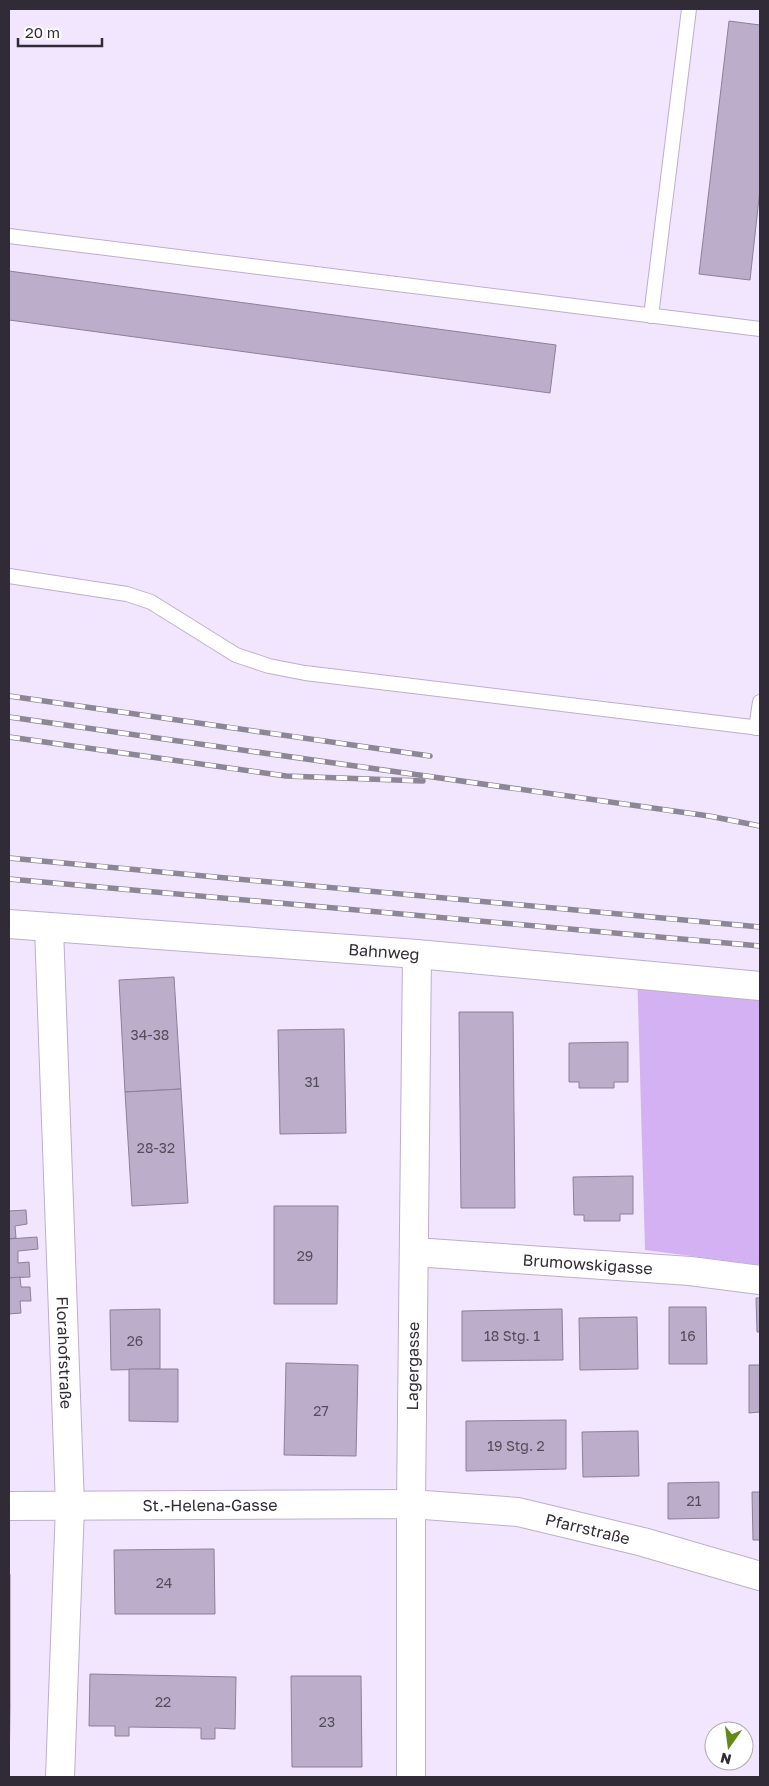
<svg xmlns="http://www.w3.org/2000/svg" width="769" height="1786" viewBox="0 0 769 1786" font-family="'Golos Text',sans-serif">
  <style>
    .green { fill: #d4b1f3 }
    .building { fill: #bcaeca; stroke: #8c7f99 }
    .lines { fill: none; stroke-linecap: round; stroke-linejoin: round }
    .lane-casing { stroke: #bdafcb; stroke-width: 16 }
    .street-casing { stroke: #bdafcb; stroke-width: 30 }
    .lane { stroke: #fff; stroke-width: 14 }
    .street { stroke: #fff; stroke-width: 28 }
    .rail-casing { stroke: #8e8697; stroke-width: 5.5 }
    .rail { stroke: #fff; stroke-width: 4; stroke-dasharray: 11; stroke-linecap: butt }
    .labels { text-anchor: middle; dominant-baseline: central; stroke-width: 4; stroke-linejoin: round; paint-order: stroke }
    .number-label { font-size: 14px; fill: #534c5b }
    .street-label { font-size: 16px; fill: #302b36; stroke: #fff }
  </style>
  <rect width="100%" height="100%" fill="#f2e6fe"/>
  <polygon class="green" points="637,967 760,980 760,1265 645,1250"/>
  <g class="building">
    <polygon points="729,21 760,25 760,189 750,280 699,274"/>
    <polygon points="9,271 556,345 550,393 9,320"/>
    <polygon points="174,977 181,1089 125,1092 119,980"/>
    <polygon points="459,1012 513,1012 515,1208 461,1208"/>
    <polygon points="344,1029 346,1133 280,1134 278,1030"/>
    <polygon points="628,1042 628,1082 614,1082 614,1088 579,1088 579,1082 569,1082 569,1043"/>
    <polygon points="181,1089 188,1203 132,1206 125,1092"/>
    <polygon points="633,1176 633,1214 620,1214 620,1221 584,1221 584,1215 574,1215 573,1177"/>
    <polygon points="274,1206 338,1206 337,1304 274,1304"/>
    <polygon points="26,1210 27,1224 15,1226 16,1238 9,1239 9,1211"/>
    <polygon points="37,1237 38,1249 18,1251 18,1263 29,1262 30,1277 9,1278 9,1239"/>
    <polygon points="20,1277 21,1287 30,1287 31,1301 20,1301 21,1313 9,1314 9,1278"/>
    <polygon points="756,1298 760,1298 760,1332 757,1332"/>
    <polygon points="669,1307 706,1307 707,1364 669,1364"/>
    <polygon points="160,1309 160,1369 111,1370 110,1310"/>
    <polygon points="562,1309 563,1360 462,1361 462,1311"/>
    <polygon points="637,1317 638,1369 580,1370 579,1318"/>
    <polygon points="286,1363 358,1365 356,1456 284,1455"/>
    <polygon points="749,1365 760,1365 760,1412 749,1413"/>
    <polygon points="129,1369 178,1369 178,1422 129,1421"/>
    <polygon points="566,1420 566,1469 466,1471 466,1421"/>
    <polygon points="638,1431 639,1476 583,1477 582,1432"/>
    <polygon points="719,1482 719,1518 668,1519 668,1483"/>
    <polygon points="752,1492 760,1492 760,1540 753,1540"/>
    <polygon points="214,1549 215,1614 115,1614 114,1550"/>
    <rect x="9" y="1575" width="1" height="131"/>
    <polygon points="90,1674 236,1677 235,1729 215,1728 215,1739 201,1739 201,1728 129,1727 129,1736 115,1736 115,1726 89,1726"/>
    <polygon points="291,1676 361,1676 362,1767 292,1767"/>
    <polygon points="9,1706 10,1706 9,1777"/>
  </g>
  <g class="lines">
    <g class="lane-casing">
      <g id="lane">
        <polyline points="9,236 760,329"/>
        <polyline points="651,316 689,9"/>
        <polyline points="9,576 127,594 151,602 236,655 269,666 305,673 760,728"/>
        <polyline points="756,728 760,702"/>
      </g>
    </g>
    <g class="street-casing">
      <g id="street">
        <path id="s1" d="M9,924L417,954L760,986"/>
        <path id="s2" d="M49,928L70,1506L60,1777"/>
        <path id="s3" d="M414,1252L690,1271L760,1280"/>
        <path id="s4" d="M9,1506L411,1504L518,1512L643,1542L760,1576"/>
        <path id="s5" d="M411,1777V1504L417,954"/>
      </g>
    </g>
    <use href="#lane" class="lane"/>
    <use href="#street" class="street"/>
    <g class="rail-casing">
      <g id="rail">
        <polyline points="9,696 430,756"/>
        <polyline points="9,717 709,816 760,826"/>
        <polyline points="9,737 286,776 423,781"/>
        <polyline points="9,858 760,927"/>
        <polyline points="9,879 760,946"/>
      </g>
    </g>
    <use href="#rail" class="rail"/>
  </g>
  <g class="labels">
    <g class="number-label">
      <text x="150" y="1034">34-38</text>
      <text x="312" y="1081">31</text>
      <text x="156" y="1147">28-32</text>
      <text x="305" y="1255">29</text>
      <text x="512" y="1335">18 Stg. 1</text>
      <text x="688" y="1335">16</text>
      <text x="135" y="1340">26</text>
      <text x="321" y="1410">27</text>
      <text x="516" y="1445">19 Stg. 2</text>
      <text x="694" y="1500">21</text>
      <text x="164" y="1582">24</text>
      <text x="163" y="1701">22</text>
      <text x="327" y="1721">23</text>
    </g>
    <g class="street-label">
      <text stroke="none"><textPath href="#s1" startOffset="376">Bahnweg</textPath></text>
      <text stroke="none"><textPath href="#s3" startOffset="174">Brumowskigasse</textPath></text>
      <text stroke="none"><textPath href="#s2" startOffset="425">Florahofstraße</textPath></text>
      <text stroke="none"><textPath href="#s5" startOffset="411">Lagergasse</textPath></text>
      <text stroke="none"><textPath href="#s4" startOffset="201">St.-Helena-Gasse</textPath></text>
      <text stroke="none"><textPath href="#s4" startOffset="581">Pfarrstraße</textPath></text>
    </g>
  </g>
  <rect width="769" height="1786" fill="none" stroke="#302b36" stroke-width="20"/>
  <g transform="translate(729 1746) rotate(194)"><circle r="24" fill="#ffffff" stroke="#acaaaf"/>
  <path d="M0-4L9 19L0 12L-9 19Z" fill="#608915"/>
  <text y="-8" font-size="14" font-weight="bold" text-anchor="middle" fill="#302b36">N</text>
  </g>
  <path d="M18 38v8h84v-8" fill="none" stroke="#302b36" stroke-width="2.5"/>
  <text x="25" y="38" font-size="15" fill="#302b36" stroke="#ffffff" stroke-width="4" paint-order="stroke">20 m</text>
</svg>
